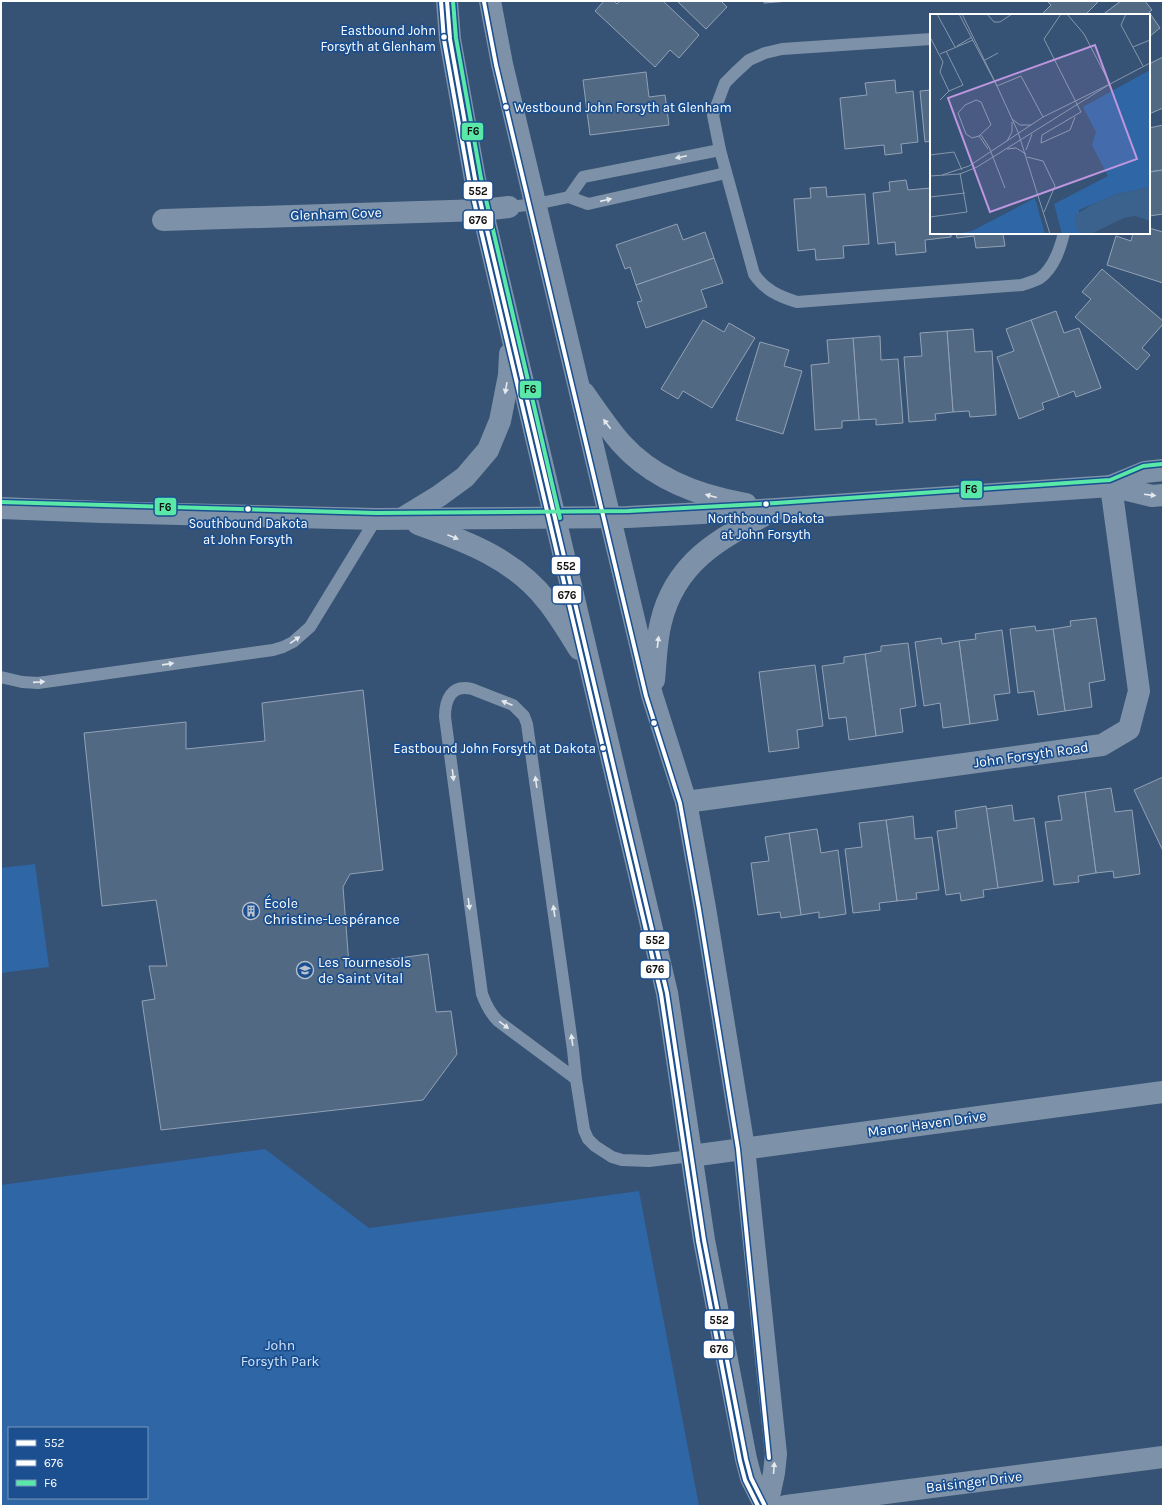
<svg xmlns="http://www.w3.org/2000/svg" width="1164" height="1507" viewBox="0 0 1164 1507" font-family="Karla,sans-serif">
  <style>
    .green { fill: #2f66a5; fill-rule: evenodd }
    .building { fill: #526984; stroke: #92a2b6 }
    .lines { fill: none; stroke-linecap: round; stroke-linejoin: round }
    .service { stroke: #7d92a8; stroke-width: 12 }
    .minor { stroke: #7d92a8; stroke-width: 22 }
    .tertiary { stroke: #7d92a8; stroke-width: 22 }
    .bus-1-casing { stroke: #1b4f8f; stroke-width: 7 }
    .bus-2-casing { stroke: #1b4f8f; stroke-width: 7 }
    .bus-3-casing { stroke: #1b4f8f; stroke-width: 7 }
    .bus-1 { stroke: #fff; stroke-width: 4 }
    .bus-2 { stroke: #fff; stroke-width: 4 }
    .bus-3 { stroke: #5ae8a8; stroke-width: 4 }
    .oneway { fill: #e5e9ee }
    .bus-dot { fill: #fff; stroke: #1b4f8f; stroke-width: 1.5 }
    .labels { text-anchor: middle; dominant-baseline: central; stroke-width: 3.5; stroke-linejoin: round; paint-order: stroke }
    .bus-label { font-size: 13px; fill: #fff; stroke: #1b4f8f; text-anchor: end }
    .street-label { font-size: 14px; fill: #fff; stroke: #1b4f8f }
    .poi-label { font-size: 14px; fill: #fff; stroke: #1b4f8f; text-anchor: start }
    .park-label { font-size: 14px; fill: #cfe3fa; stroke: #1b4f8f }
    .inset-road { fill: none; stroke: #8697ac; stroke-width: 1 }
    .view { fill: #bd96df; fill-opacity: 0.15; stroke: #bd96df; stroke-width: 2 }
    .inset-edge { fill: none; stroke: #fff; stroke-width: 2 }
    .line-badge { stroke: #1b4f8f; stroke-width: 1.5 }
    .pale-badge-label { font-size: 11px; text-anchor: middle; font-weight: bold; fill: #111 }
  </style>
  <rect width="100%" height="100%" fill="#365274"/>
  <g class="green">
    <polygon points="35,864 49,967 1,973 1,868"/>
    <path d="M265,1149L369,1228L639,1191L699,1506H1V1185ZM9,1428H147V1498H9Z"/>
  </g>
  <g class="building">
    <polygon points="604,1 614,1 617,4 620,1 663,1 699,35 679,58 670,50 655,67 595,11"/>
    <polygon points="677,1 721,1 727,7 706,29"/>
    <polygon points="764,1 789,1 764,3"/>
    <polygon points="1047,1 1099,1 1085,15 1045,15 1043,13 1051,5"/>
    <polygon points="1121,1 1145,1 1152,10 1149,12 1160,28 1149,37 1149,15 1102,15"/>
    <polygon points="1163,57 1163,108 1149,114 1149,64"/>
    <polygon points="646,72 649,97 665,95 669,125 590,135 583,80"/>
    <polygon points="895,80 896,93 913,91 918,142 901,144 902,153 885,155 884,145 845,149 840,98 867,95 865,83"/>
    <polygon points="931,90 931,141 925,142 920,91"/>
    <polygon points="1163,125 1163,170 1149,172 1149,128"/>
    <polygon points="1163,170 1163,214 1149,216 1149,172"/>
    <polygon points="906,180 908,190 931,188 931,233 951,233 951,237 925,240 926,252 896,255 895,242 878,244 873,193 890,191 889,182"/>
    <polygon points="826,187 827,197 865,194 869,244 843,246 844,258 816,260 815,249 798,251 794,199 811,198 810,188"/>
    <polygon points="677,224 683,240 705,232 714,258 636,285 630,267 625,269 616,245"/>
    <polygon points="1149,228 1163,232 1163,283 1107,265 1116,236 1131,241 1133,233 1149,233"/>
    <polygon points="956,233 1011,233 1003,234 1005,246 976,248 974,236 957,238"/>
    <polygon points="714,258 723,283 701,290 707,307 646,328 637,302 642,301 636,285"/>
    <polygon points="1102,269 1163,321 1163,324 1142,348 1150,355 1137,370 1075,317 1091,299 1082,292"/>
    <polygon points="1056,311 1064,333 1079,328 1101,388 1076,397 1074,391 1059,397 1031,320"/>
    <polygon points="703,320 724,332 729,323 755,338 712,408 683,391 678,399 661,389"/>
    <polygon points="1031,320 1059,397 1042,403 1044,409 1019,419 997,357 1014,351 1006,329"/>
    <polygon points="973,329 975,352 992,351 996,415 970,417 969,411 953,412 947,331"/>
    <polygon points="947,331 953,412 935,414 936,420 909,422 904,357 922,356 920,333"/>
    <polygon points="880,336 881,360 898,359 903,423 876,425 876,419 859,420 853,338"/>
    <polygon points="853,338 859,420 842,421 842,428 815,430 811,365 829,363 827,340"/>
    <polygon points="760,342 789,350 784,366 802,371 783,434 736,420"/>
    <polygon points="1096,618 1105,680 1089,683 1092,707 1065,711 1053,629 1071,626 1070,621"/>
    <polygon points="1035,626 1036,631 1053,629 1065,711 1038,715 1034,691 1018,693 1010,629"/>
    <polygon points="1002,630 1010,693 994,695 998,720 970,724 959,641 976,639 975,634"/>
    <polygon points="941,638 942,644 959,641 970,724 943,728 940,703 924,706 915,642"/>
    <polygon points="908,643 916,706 900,709 903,732 876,736 865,654 881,651 881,646"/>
    <polygon points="865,654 876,736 849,740 846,717 829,719 822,666 844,663 844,657"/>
    <polygon points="815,665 823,726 797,730 799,748 769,752 759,672"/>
    <polygon points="363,690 383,870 350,874 343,887 349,965 428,954 436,1012 451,1011 457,1054 423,1100 161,1130 142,1001 155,999 149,966 167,966 156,900 102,906 84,733 186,722 186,749 265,741 262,703"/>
    <polygon points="1163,777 1163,851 1134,790"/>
    <polygon points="1111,788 1115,812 1132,810 1140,874 1114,878 1113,871 1096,873 1085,792"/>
    <polygon points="1085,792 1096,873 1078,876 1079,882 1054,885 1045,822 1062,820 1058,796"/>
    <polygon points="1012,805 1014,821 1034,818 1043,881 998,888 986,809"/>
    <polygon points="986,806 998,888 983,890 984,897 961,901 960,893 946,895 937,831 957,828 955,811"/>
    <polygon points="913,816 915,839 932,837 939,890 916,893 917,899 897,901 886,820"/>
    <polygon points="886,820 897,901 879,903 880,910 853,913 845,849 862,847 859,823"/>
    <polygon points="817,829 821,853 838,850 846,914 819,918 819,912 801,915 789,833"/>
    <polygon points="789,833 801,915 781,918 780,912 758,915 751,863 769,861 765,837"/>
  </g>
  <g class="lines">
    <g class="service">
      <path d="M931,39L782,49L765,53L749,60L735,73L725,83L713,115L720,150L754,274C765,290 778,296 797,302L1022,285C1028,283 1035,281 1040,278C1054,268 1060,249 1064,233"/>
      <polyline points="569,197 583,177 720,150"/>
      <polyline points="509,207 536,204 569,197 588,204 726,173"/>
      <polyline points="1,677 22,682 38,683 273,650 283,647 293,642 310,627 376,519"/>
      <path d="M576,1079L498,1021C490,1013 486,1005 482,994L445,717C445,700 451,684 472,689L513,705L524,716L527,724L573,1050L576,1079L584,1130L588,1139L595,1146L612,1157L622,1160L649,1161L691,1156"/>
    </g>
    <g class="minor">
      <polyline points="163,220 482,210 509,207"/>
      <polyline points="686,802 1102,745 1129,729 1139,691 1111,486"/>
      <polyline points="691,1156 1163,1092"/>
      <polyline points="786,1506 1163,1457"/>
    </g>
    <g class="tertiary">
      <polyline points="447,1 450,39 475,179 667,993 704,1240 746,1459 751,1478 765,1506"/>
      <polyline points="490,1 502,64 652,695 686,802 705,908 744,1148 776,1454 774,1473 767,1506"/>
      <path d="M584,393C596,410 608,428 621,443C653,479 699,496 746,504"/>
      <polyline points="1111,486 1152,496 1163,495"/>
      <polyline points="1,508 102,512 376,519 628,517 776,509 1111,486 1145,472 1163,470"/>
      <polyline points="403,518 439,496 465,477 488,450 500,421 509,375 510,354"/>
      <path d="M418,524C465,541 515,559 547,601C559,616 569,633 579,649"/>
      <path d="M654,680C656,661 656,641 661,622C675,563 718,539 769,513"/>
    </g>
    <g class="bus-1-casing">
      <polyline id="bus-1" points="447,1 450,39 475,179 667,993 704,1240 746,1459 751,1478 765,1506"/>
    </g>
    <g class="bus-2-casing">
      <g id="bus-2">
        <polyline points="441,1 444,40 469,180 661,994 698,1241 740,1461 745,1480 758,1506"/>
        <polyline points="484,2 496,65 646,696 680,803 699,909 738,1149 769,1458"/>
      </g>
    </g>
    <g class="bus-3-casing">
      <g id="bus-3">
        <polyline points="453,1 456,38 481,178 560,518"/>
        <polyline points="1,502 376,513 628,511 776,503 1110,480 1143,466 1162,464"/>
      </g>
    </g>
    <use href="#bus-1" class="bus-1"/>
    <use href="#bus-2" class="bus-2"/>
    <use href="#bus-3" class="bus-3"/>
  </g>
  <defs><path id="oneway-solid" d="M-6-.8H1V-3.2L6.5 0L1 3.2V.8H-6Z"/></defs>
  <g class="oneway">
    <use href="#oneway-solid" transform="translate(681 157) rotate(168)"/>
    <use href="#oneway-solid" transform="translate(606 200) rotate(-13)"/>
    <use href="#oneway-solid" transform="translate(506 388) rotate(100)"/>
    <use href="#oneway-solid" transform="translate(607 424) rotate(-127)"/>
    <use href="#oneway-solid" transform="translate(1150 495) rotate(7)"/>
    <use href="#oneway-solid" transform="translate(711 496) rotate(-165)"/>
    <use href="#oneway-solid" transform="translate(453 537) rotate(22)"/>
    <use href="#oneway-solid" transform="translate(295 640) rotate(-34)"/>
    <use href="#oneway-solid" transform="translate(658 642) rotate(-83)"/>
    <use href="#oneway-solid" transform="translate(168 664) rotate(-8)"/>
    <use href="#oneway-solid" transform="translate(39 682) rotate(-4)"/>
    <use href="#oneway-solid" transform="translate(507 703) rotate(-157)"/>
    <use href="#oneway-solid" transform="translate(453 775) rotate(83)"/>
    <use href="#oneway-solid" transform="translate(536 782) rotate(-98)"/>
    <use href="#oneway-solid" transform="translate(469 904) rotate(82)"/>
    <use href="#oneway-solid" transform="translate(554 911) rotate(-98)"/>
    <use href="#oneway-solid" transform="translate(504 1025) rotate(37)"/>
    <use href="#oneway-solid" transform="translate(572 1040) rotate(-98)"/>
    <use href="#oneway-solid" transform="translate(774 1468) rotate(-85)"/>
  </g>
  <defs>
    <g id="building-ring" transform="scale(0.9)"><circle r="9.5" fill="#1b4f8f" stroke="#b9c2ce" stroke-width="1.5"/><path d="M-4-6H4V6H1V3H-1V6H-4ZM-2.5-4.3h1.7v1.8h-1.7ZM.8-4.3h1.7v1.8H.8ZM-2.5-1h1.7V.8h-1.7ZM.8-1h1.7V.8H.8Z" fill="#b9c2ce"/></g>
    <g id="school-ring" transform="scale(0.9)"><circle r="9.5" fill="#1b4f8f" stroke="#b9c2ce" stroke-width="1.5"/><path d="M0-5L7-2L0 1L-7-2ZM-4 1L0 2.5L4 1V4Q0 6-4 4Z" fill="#b9c2ce"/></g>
  </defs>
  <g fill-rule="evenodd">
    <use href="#building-ring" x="251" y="911"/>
    <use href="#school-ring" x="305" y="970"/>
  </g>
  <g class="bus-dot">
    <circle cx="444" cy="37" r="3.5"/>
    <circle cx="506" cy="107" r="3.5"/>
    <circle cx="766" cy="504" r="3.5"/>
    <circle cx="248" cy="509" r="3.5"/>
    <circle cx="654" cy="723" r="3.5"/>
    <circle cx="603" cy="748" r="3.5"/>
  </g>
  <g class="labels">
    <g class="bus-label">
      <text x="436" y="30">Eastbound John<tspan x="436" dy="16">Forsyth at Glenham</tspan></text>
      <text x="514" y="107" text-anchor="start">Westbound John Forsyth at Glenham</text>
      <text x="766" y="518" text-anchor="middle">Northbound Dakota<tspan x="766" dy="16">at John Forsyth</tspan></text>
      <text x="248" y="523" text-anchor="middle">Southbound Dakota<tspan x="248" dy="16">at John Forsyth</tspan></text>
      <text x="596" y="748">Eastbound John Forsyth at Dakota</text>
    </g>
    <g class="street-label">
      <text transform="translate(336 214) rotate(-2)">Glenham Cove</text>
      <text transform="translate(1031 755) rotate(-8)">John Forsyth Road</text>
      <text transform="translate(927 1124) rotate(-8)">Manor Haven Drive</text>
      <text transform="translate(974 1482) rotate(-7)">Baisinger Drive</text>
    </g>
    <g class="poi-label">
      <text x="264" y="903">École<tspan x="264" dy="16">Christine-Lespérance</tspan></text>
      <text x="318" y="962">Les Tournesols<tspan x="318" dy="16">de Saint Vital</tspan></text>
    </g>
    <g class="park-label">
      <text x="280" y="1345">John<tspan x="280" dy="16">Forsyth Park</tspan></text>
    </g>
  </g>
  <g transform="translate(930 14)">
    <rect width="220" height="220" fill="#365274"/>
    <path d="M220,56V173L187,180L163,190L149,196L150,219L153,220H132L124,190L178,162L162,131L166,118L153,93ZM105,184L115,220H27L42,217Z" fill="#2f66a5"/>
    <path d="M220,173V207L205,202L194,204L161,220L150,219L145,213V201L163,190L187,180Z" fill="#3b618d"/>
    <path class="inset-road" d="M7,0L25,33M29,0L67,72L88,118L120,220M32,0L67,72M57,0L64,8H70L82,0M131,0L114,25L151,98L112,121L111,129L140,116L145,103M137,0L154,20L180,70M196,0L191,11L213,52M0,23L13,48L10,58L19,77M27,32L42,23M203,33L220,26M10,40L43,26M55,46L68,39M67,72L91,62L113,103M10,86L19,77L33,71L16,37M46,86L51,88L61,111L49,122L42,124L36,120L28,99L35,91ZM82,105L90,111H101M51,121L59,133L75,174M49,122L58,135M77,127L82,118V108M77,135L86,134L96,140M96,136L102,120M0,141L24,138L32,156M97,143L113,147L125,172L114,198M12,161L39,152L113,103L180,70M0,162L30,160L47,153L180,70L220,49M0,183L35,179M0,203L37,198L30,159"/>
    <path class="view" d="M165,31L207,145L60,198L18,84Z"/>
    <rect width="220" height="220" class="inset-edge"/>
  </g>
  <g class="line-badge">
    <rect x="461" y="122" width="23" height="19" rx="4" fill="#5ae8a8"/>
    <rect x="463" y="181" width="30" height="19" rx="4" fill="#fff"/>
    <rect x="463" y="210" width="31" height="20" rx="4" fill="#fff"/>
    <rect x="519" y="380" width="23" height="19" rx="4" fill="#5ae8a8"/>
    <rect x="960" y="480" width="23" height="19" rx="4" fill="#5ae8a8"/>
    <rect x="154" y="497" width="23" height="19" rx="4" fill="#5ae8a8"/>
    <rect x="551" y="556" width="30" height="19" rx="4" fill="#fff"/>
    <rect x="552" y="585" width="30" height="19" rx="4" fill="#fff"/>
    <rect x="639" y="931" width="31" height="19" rx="4" fill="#fff"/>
    <rect x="640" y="960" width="30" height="19" rx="4" fill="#fff"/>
    <rect x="704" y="1310" width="31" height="20" rx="4" fill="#fff"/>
    <rect x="703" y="1340" width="31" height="19" rx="4" fill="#fff"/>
  </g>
  <g class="pale-badge-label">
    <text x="473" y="135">F6</text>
    <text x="478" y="195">552</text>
    <text x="478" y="224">676</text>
    <text x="530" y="393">F6</text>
    <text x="971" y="493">F6</text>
    <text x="165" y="511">F6</text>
    <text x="566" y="570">552</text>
    <text x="567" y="599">676</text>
    <text x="655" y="944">552</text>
    <text x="655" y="973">676</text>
    <text x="719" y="1324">552</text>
    <text x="719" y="1353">676</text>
  </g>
  <rect width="1164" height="1507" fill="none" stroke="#ffffff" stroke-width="4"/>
  <rect x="8" y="1427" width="140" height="72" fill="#1b4f8f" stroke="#7695bc"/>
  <rect x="16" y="1440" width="20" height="6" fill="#ffffff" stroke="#7695bc"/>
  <text x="44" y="1447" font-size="12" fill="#ffffff">552</text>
  <rect x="16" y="1460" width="20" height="6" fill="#ffffff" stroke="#7695bc"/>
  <text x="44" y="1467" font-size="12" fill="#ffffff">676</text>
  <rect x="16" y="1480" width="20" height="6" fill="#5ae8a8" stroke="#7695bc"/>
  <text x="44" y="1487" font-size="12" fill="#ffffff">F6</text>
</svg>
